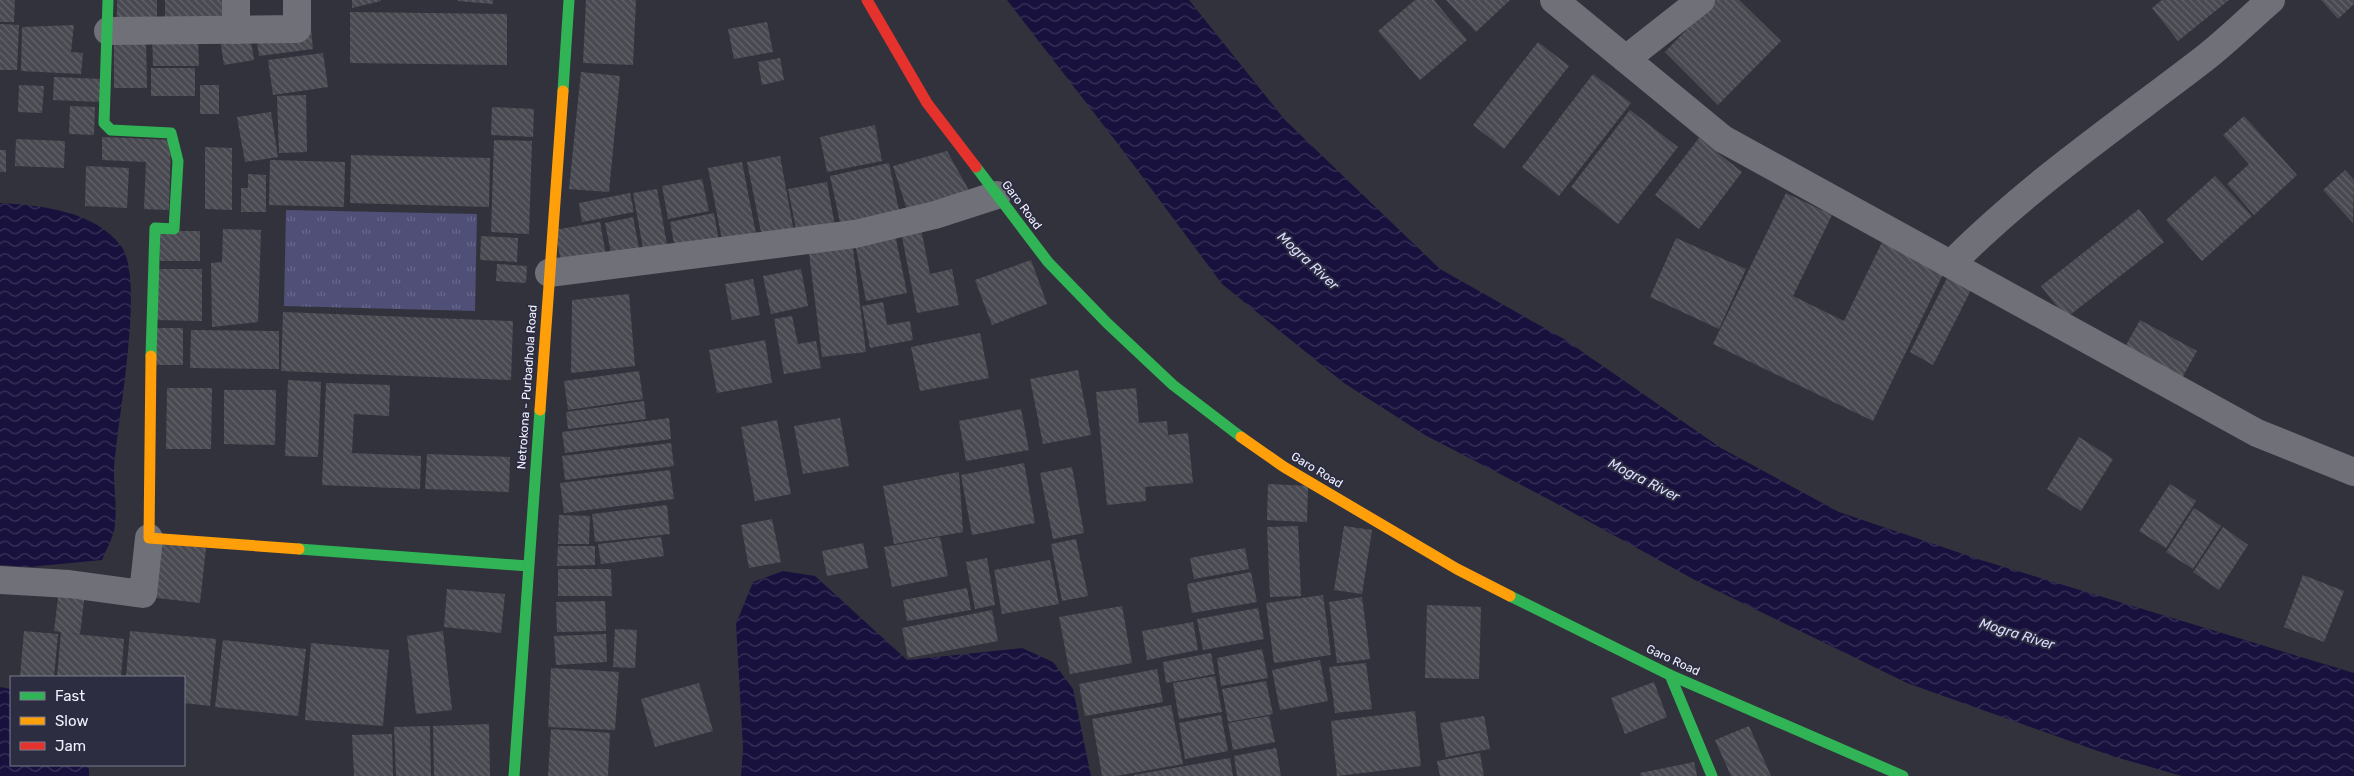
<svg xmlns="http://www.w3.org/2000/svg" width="2354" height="776" viewBox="0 0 2354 776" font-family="Rubik,sans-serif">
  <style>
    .park { fill: url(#park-tufts) }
    .water { fill: url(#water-waves) }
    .building { fill: url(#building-back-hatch) }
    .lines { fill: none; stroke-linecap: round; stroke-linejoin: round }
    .street { stroke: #707079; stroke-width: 28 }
    .fast { stroke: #30b455; stroke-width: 11 }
    .slow { stroke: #ff9f0a; stroke-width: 11 }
    .jam { stroke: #e5322d; stroke-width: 11 }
    .labels { text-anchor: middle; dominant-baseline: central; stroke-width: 4; stroke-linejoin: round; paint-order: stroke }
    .street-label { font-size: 12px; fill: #f1f2ff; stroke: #2d2d41 }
    .water-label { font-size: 14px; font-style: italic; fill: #dbdcff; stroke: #2d2d41 }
  </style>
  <defs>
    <pattern id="park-tufts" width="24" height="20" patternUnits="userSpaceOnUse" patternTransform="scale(1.25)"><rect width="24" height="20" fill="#4f4f78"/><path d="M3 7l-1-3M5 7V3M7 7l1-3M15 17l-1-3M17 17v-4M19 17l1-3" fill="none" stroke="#69698c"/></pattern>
    <pattern id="water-waves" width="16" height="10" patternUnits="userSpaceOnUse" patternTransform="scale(1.25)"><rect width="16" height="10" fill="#18113d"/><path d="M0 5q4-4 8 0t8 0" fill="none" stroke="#3a345a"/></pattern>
    <pattern id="building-back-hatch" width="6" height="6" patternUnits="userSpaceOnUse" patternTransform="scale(1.25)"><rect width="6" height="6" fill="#494951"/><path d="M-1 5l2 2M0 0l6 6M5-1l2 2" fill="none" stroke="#64646b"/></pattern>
  </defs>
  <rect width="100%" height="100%" fill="#32323c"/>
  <polygon class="park" points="286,210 477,214 475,311 284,306"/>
  <g class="water">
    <polygon points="1007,0 1189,0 1285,120 1440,269 1564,339 1721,448 1839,512 1981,560 2354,673 2354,776 2182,776 2112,756 1907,683 1693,579 1550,500 1425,435 1344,383 1222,284 1121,148"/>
    <path d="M0,203C40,205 95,211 121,246C146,279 116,426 114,472C114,489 117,507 115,525C114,536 106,550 102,560L29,567L0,565Z"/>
    <polygon points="783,571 815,576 907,660 1022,648 1053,662 1073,689 1091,776 741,776 743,748 736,624 753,582"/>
    <polygon points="0,687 11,689 11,765 89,765 89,776 0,776"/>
  </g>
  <g class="building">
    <polygon points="0,0 15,0 14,22 0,22"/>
    <rect x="117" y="0" width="40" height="25"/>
    <polygon points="165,0 224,0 225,27 165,27"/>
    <polygon points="352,0 381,0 381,1 352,8"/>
    <polygon points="458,0 493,0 493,4 458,1"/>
    <polygon points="586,0 636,0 633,65 583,63"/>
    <polygon points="1415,0 1434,0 1467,40 1420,80 1378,31"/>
    <polygon points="1446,0 1510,0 1476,32"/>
    <polygon points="1715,0 1739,0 1781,41 1718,105 1665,52"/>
    <polygon points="2162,0 2229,0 2178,41 2152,8"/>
    <polygon points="2321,0 2354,0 2354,4 2338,19"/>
    <polygon points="350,12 507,14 507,65 350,63"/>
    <polygon points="767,22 773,52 734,59 728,29"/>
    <polygon points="0,24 19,25 17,70 0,70"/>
    <polygon points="74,25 71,52 83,53 81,74 21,71 22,27"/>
    <polygon points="311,28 313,49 259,56 256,35"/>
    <polygon points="152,35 198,35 199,66 153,66"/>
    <polygon points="250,35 254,60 224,65 220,39"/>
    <polygon points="114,41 146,41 147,88 114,88"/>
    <polygon points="1538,42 1569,66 1504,149 1473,125"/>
    <polygon points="323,53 328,87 273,95 268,60"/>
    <polygon points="780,58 784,80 762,85 758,62"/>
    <rect x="151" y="68" width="44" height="28"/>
    <polygon points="581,72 620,76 609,192 569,189"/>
    <polygon points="1593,74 1631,103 1559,196 1522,167"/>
    <polygon points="54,77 102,79 102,102 53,100"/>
    <polygon points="19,85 44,86 42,113 18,112"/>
    <rect x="200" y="85" width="19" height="29"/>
    <polygon points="306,95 307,152 279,153 277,96"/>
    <polygon points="70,106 95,107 94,135 69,134"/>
    <polygon points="492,107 534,109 533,137 491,135"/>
    <polygon points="1630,110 1678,147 1618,224 1571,187"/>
    <polygon points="271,112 278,157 245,162 237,117"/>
    <polygon points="2244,116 2297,175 2254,215 2227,184 2249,164 2223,135"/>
    <polygon points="875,125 882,161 827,172 820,137"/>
    <polygon points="102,137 171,140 169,210 144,209 146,162 102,160"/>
    <polygon points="1699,138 1742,172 1699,229 1655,195"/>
    <polygon points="16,139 65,141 64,168 15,166"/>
    <polygon points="494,140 532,141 529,234 491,232"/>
    <polygon points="205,147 232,148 232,210 205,209"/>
    <rect x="0" y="150" width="6" height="22"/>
    <polygon points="947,151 971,194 908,213 893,166"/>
    <polygon points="351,155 490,158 489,207 350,203"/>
    <polygon points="780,156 794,232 762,237 747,162"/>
    <polygon points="270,160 345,162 344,207 269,205"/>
    <polygon points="742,162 757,239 723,245 708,168"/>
    <polygon points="889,163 900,215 841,227 830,176"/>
    <polygon points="86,166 129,168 127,208 85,206"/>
    <polygon points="2345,170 2354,180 2353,223 2323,190"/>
    <polygon points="248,174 266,175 266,212 241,212 241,188 248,188"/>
    <polygon points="2215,176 2252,216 2202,261 2166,220"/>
    <polygon points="702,179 709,211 668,219 662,186"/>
    <polygon points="827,182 835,226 797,234 788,189"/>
    <polygon points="657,189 668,250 644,254 633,193"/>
    <polygon points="630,193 634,212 582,222 579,203"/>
    <polygon points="1786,193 1832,215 1793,296 1844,321 1883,240 1945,270 1873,421 1713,344"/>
    <polygon points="2139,209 2164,242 2066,318 2041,286"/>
    <polygon points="714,213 719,241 675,249 670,222"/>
    <polygon points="633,217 640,253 612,258 605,223"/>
    <polygon points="600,222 607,260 562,268 555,230"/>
    <polygon points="223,229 261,230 258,322 212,327 211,263 222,262"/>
    <polygon points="921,229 930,274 952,269 959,305 917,313 901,232"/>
    <rect x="160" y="231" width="40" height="30"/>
    <polygon points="895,234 907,293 866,301 855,243"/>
    <polygon points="481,236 518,238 517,262 480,260"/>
    <polygon points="1676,238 1746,269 1719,329 1650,297"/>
    <polygon points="853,248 866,352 822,357 809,253"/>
    <polygon points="1031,260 1047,304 992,325 975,280"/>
    <polygon points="497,264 527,266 526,283 496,281"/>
    <polygon points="156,269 202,269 202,321 156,320"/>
    <polygon points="801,269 808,306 771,314 763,276"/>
    <polygon points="1947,278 1971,290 1933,365 1910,352"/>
    <polygon points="753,279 760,315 732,320 725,284"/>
    <polygon points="629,294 635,366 571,373 572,300"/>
    <polygon points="883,302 887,325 910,321 913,340 870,348 862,306"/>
    <polygon points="283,312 513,321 511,380 281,371"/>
    <polygon points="792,316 798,344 816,341 821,368 784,374 774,319"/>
    <polygon points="2140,320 2197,351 2182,378 2125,347"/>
    <polygon points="155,328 183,328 183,365 154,365"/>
    <polygon points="191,330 279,331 279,369 190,368"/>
    <polygon points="980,333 989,378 920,391 911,347"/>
    <polygon points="765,340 772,383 717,393 709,350"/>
    <polygon points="1078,370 1091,435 1043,444 1030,379"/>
    <polygon points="639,371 643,399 568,410 564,381"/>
    <polygon points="288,380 321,382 318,457 285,456"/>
    <polygon points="326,383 390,385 389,416 354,414 352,453 421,456 420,489 322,485"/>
    <polygon points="167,388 212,388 211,449 166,449"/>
    <polygon points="1136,388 1139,423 1167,421 1168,435 1188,433 1193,483 1145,487 1146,501 1107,505 1096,392"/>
    <polygon points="224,390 276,390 275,445 224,444"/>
    <polygon points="644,401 646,419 568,429 566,412"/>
    <polygon points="1021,409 1029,450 966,461 959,421"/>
    <polygon points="669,418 671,439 565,453 562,432"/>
    <polygon points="840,418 849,466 803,474 794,426"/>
    <polygon points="777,420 791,494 755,501 741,427"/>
    <polygon points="2079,437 2113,459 2081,511 2047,489"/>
    <polygon points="671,443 674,466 565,480 562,456"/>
    <polygon points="427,454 510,457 509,492 425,489"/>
    <polygon points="1024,463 1035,523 972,535 961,475"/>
    <polygon points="1072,467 1084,533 1053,539 1040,473"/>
    <polygon points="670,470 674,499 564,513 560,483"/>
    <polygon points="959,472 963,532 894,544 883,486"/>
    <polygon points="1268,484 1308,486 1307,522 1267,520"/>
    <polygon points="2170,484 2196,501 2166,548 2139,531"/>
    <polygon points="667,505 670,534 595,542 592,514"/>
    <polygon points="2194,508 2221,526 2193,569 2166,552"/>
    <polygon points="559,515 590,516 589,544 558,544"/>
    <polygon points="772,519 781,562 749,568 741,525"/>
    <polygon points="1298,526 1301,596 1270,597 1267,527"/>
    <polygon points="1344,526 1372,530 1362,594 1334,590"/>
    <polygon points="2223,527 2248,545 2219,590 2193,572"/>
    <polygon points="661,537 664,556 601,564 598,544"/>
    <polygon points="940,537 948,576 892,587 884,547"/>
    <polygon points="1076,539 1088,596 1062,601 1051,544"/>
    <polygon points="155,542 206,548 200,603 149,597"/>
    <polygon points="863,543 868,568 827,576 822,551"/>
    <polygon points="558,546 595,546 595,565 557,566"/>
    <polygon points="1245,548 1249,569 1194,579 1190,558"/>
    <polygon points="987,558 995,605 975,609 966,562"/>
    <polygon points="1050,560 1059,604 1002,614 994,570"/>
    <polygon points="558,569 611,569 612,596 558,596"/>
    <polygon points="1251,572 1257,602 1192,613 1187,584"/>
    <polygon points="2303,575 2344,591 2324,642 2284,627"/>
    <polygon points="967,588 971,610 907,621 903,600"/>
    <polygon points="447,589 505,594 501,633 444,627"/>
    <polygon points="59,590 85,593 80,634 65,633 124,639 121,677 57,677 61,632 54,631"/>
    <polygon points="1323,595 1331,655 1274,663 1266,603"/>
    <polygon points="1362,597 1370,659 1337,663 1329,602"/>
    <polygon points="605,601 606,631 557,632 556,602"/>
    <polygon points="1427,605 1481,607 1479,679 1425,678"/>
    <polygon points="1122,606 1132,663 1070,674 1059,617"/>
    <polygon points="1258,608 1264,639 1203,650 1197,619"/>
    <polygon points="992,610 998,641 908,658 902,628"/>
    <polygon points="1193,622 1198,650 1147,660 1142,631"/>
    <polygon points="615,629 637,630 635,668 613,667"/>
    <polygon points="24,631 58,634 54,677 20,677"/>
    <polygon points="130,631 216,639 210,706 184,703 184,677 126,677"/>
    <polygon points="443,631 452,710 416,714 407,636"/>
    <polygon points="606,634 607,662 556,665 554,636"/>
    <polygon points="223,640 306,649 298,716 215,707"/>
    <polygon points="311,643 389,650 383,726 305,720"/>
    <polygon points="1262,649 1268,678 1221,686 1217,658"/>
    <polygon points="1211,653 1215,674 1166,683 1163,662"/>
    <polygon points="1320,660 1328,701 1280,710 1272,670"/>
    <polygon points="1366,663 1372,709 1335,713 1329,667"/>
    <polygon points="551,668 619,672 615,730 548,727"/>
    <polygon points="1157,669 1163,702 1085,716 1079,684"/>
    <polygon points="1215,676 1222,712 1179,719 1173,683"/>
    <polygon points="1266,681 1273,714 1228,722 1222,689"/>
    <polygon points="1654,682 1667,717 1625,734 1611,698"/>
    <polygon points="699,683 713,731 655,747 641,699"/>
    <polygon points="1171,705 1183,764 1116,776 1102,776 1092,719"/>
    <polygon points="1415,711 1421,766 1337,776 1331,721"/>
    <polygon points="1221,715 1228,751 1185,759 1179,723"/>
    <polygon points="1269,716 1275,742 1233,750 1228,723"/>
    <polygon points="1484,716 1490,749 1446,757 1440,723"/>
    <polygon points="489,724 490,776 434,776 433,726"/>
    <polygon points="430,726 431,776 396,776 394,727"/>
    <polygon points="1749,726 1771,776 1731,776 1715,740"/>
    <polygon points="551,729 610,733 608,776 548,776"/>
    <polygon points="392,734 393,776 354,776 352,735"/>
    <polygon points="1276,748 1281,776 1237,776 1234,756"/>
    <polygon points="1480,753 1484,776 1440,776 1437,761"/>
    <polygon points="1230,758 1233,776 1134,776 1134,775"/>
    <polygon points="1694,762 1697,776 1641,776 1640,773"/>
  </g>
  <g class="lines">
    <g class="street">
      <polyline points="1554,0 1723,139 2257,433 2354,472"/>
      <polyline points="236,30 236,0"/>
      <polyline points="108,31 297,29 297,0"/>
      <polyline points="1626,59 1701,0"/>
      <path d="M1951,264C2028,186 2118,125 2205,58C2228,40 2249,19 2271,0"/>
      <polyline points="549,273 855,234 935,215 997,195"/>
      <polyline points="0,580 69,584 143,594 149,538"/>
    </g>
    <g class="fast">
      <polyline points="108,0 104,123 111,130 171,133 178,161 174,229 155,228 151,356"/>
      <polyline points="563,91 569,0"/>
      <polyline points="976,167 1048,262 1107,323 1173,385 1241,437"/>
      <polyline points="299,549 528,566"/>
      <polyline points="1510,596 1670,675 1903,776"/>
      <polyline points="1670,675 1712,776"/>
      <polyline points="514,776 540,410"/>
    </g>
    <g class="slow">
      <polyline points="151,356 149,538 299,549"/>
      <polyline points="540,410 563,91"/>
      <polyline points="1241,437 1284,467 1457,569 1510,596"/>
    </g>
    <polyline class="jam" points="867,0 927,103 976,167"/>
  </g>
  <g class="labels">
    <g class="street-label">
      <text transform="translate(1022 205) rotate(53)">Garo Road</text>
      <text transform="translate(527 387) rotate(-86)">Netrokona - Purbadhola Road</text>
      <text transform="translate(1317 470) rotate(31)">Garo Road</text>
      <text transform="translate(1673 660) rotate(25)">Garo Road</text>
    </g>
    <g class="water-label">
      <text transform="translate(1308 261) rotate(43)">Mogra River</text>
      <text transform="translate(1644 480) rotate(27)">Mogra River</text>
      <text transform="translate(2017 634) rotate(17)">Mogra River</text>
    </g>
  </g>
  <rect x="10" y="676" width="175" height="90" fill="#2d2d41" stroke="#7b7c8d"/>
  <rect x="20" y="692" width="25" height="8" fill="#30b455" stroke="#7b7c8d"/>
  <text x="55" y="701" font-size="15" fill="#f1f2ff">Fast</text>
  <rect x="20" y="717" width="25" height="8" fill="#ff9f0a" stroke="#7b7c8d"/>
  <text x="55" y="726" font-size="15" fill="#f1f2ff">Slow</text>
  <rect x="20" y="742" width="25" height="8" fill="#e5322d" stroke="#7b7c8d"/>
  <text x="55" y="751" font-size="15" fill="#f1f2ff">Jam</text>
</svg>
